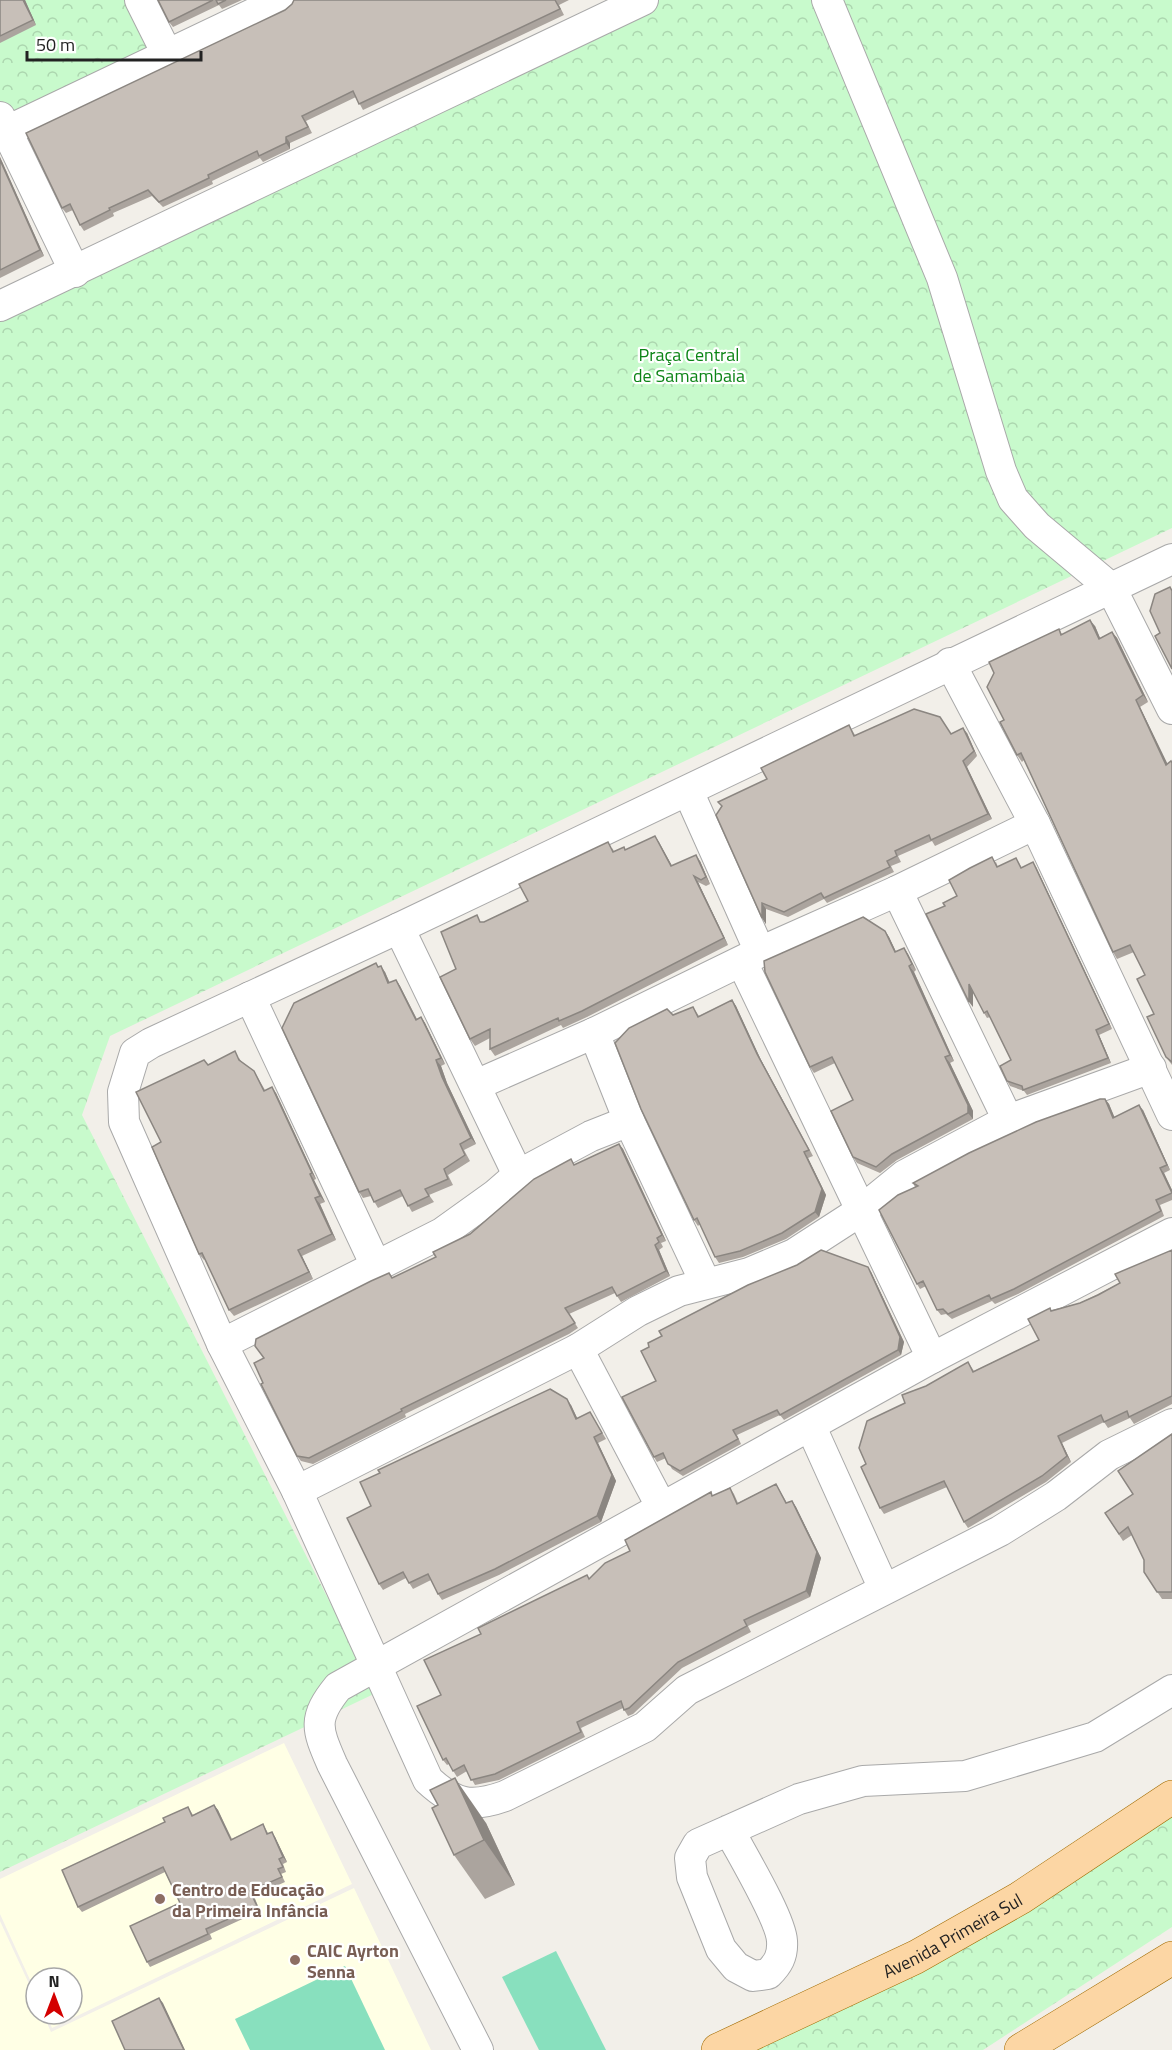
<svg xmlns="http://www.w3.org/2000/svg" width="1172" height="2050" viewBox="0 0 1172 2050" font-family="'Titillium Web',sans-serif">
  <style>
    .education { fill: #ffffe5 }
    .park { fill: url(#park-crowns) }
    .pitch { fill: #88e0be }
    .lines { fill: none; stroke-linecap: round; stroke-linejoin: round }
    .minor-casing { stroke: #a9a9a9; stroke-width: 32 }
    .major-casing { stroke: #a06b00; stroke-width: 34 }
    .minor { stroke: #fff; stroke-width: 30 }
    .major { stroke: #fcd6a4; stroke-width: 33 }
    .wall { fill: #aba49e }
    .shaded-wall { fill: #8b8681 }
    .building { fill: #c7bfb8; stroke: #8b8681; stroke-width: 1.5 }
    .education-dot { fill: #8d6e63; stroke: #fff; stroke-width: 2 }
    .labels { text-anchor: middle; dominant-baseline: central; stroke-width: 4.5; stroke-linejoin: round; paint-order: stroke }
    .park-label { font-size: 18px; fill: #0c8416; stroke: #fff }
    .education-label { font-size: 18px; font-weight: bold; fill: #785e54; stroke: #fff; text-anchor: start }
    .street-label { font-size: 18px; fill: #222; stroke: #fff }
  </style>
  <defs>
    <pattern id="park-crowns" width="20" height="18" patternUnits="userSpaceOnUse" patternTransform="scale(1.5)"><rect width="20" height="18" fill="#c8facc"/><path d="M2 6a3 3 0 1 1 6 0M12 15a3 3 0 1 1 6 0" fill="none" stroke="#acd6af"/></pattern>
  </defs>
  <rect width="100%" height="100%" fill="#f2efe9"/>
  <g class="education">
    <polygon points="284,1743 352,1884 52,2028 46,2014 72,2014 72,1978 36,1978 36,1993 0,1914 0,1879"/>
    <polygon points="354,1888 431,2050 0,2050 0,1921 36,1999 36,2014 43,2014 51,2032"/>
  </g>
  <g class="park">
    <polygon points="0,0 127,0 149,47 4,117 0,109"/>
    <polygon points="628,0 1172,0 1172,528 110,1036 82,1115 376,1693 0,1872 0,303"/>
    <polygon points="1172,1804 1172,1927 983,2050 740,2050"/>
  </g>
  <g class="pitch">
    <polygon points="556,1951 606,2050 539,2050 502,1977"/>
    <polygon points="345,1966 385,2050 250,2050 235,2019"/>
  </g>
  <g class="lines">
    <g class="minor-casing">
      <g id="minor">
        <polyline points="140,0 167,54"/>
        <polyline points="827,0 942,278 1001,471 1013,499 1037,526 1111,588 1172,709"/>
        <polyline points="0,117 75,272"/>
        <polyline points="7,131 282,0"/>
        <polyline points="0,306 643,0"/>
        <path d="M1172,559L399,928L151,1043L135,1053L123,1092L124,1122L222,1344L297,1491L428,1780C455,1805 471,1808 505,1796L645,1727L687,1690L1000,1531L1056,1496L1109,1455L1172,1424"/>
        <polyline points="950,663 1035,824 1172,1115"/>
        <polyline points="688,791 760,952"/>
        <polyline points="897,891 1008,1120"/>
        <polyline points="399,928 518,1175"/>
        <polyline points="742,962 932,1358"/>
        <polyline points="250,997 377,1268"/>
        <polyline points="594,1033 629,1121 705,1282"/>
        <polyline points="476,1085 594,1033 760,952 897,891 1035,824"/>
        <polyline points="222,1344 442,1233 495,1195 518,1175 591,1136 629,1121"/>
        <polyline points="578,1349 662,1508"/>
        <polyline points="811,1427 884,1589"/>
        <polyline points="297,1491 578,1349 638,1311 679,1291 749,1273 794,1254 862,1210 905,1175 1008,1120 1151,1068"/>
        <path d="M729,1830C741,1853 781,1919 782,1941C783,1956 778,1964 768,1974L753,1976L736,1967L721,1949L692,1877L690,1858L698,1844L799,1799L863,1781L965,1776L1095,1737L1172,1690"/>
        <path d="M478,2050L332,1764C317,1729 312,1719 338,1687L932,1358L1172,1233"/>
      </g>
    </g>
    <g class="major-casing">
      <g id="major">
        <path id="s1" d="M718,2050L916,1957L1020,1898L1172,1797"/>
        <polyline points="1021,2050 1172,1958"/>
      </g>
    </g>
    <use href="#minor" class="minor"/>
    <use href="#major" class="major"/>
  </g>
  <g class="wall">
    <polygon points="0,0 25,0 36,25 0,43"/>
    <polygon points="158,0 242,0 222,9 219,5 173,27 169,22"/>
    <polygon points="294,0 569,0 559,5 564,15 363,110 356,97 306,121 312,133 290,143 290,149 263,162 260,158 212,181 213,184 163,207 152,196 113,213 114,216 84,231 80,225 73,210 66,213 62,208 292,4"/>
    <polygon points="0,157 44,256 0,278"/>
    <polygon points="1095,626 1100,638 1112,632 1117,638 1148,702 1140,707 1167,764 1172,763 1172,1065 1166,1057 1145,975 1134,952 1117,959 1113,952 1024,760 1022,762 1017,755 1004,720 1059,629 1062,634"/>
    <polygon points="849,725 855,735 967,733 977,756 967,767 992,819 935,846 932,841 898,856 901,862 891,866 894,872 827,903 824,899 788,917 766,909 766,924 762,918 767,779"/>
    <polygon points="655,836 672,866 700,861 710,884 706,886 698,882 728,945 587,1017 563,1028 561,1025 495,1056 490,1049 490,1038 475,1046 470,1039 456,969 482,922 484,922 528,901 612,848 614,851 626,850"/>
    <polygon points="1016,858 1022,868 1036,867 1112,1029 1099,1035 1111,1063 1027,1095 1024,1091 1010,1086 1007,1081 1011,1060 990,1017 987,1018 984,1013 973,991 973,1007 945,906 996,862 998,867"/>
    <polygon points="885,931 889,937 896,952 904,948 908,954 916,970 914,972 954,1061 950,1063 973,1111 973,1119 897,1160 880,1173 857,1163 853,1157 853,1100 835,1063 814,1073 810,1067"/>
    <polygon points="376,963 378,967 385,972 390,983 396,980 400,986 417,1019 421,1017 425,1023 445,1064 441,1066 447,1083 476,1144 464,1150 470,1161 448,1175 453,1185 429,1195 434,1202 412,1212 403,1196 378,1208 371,1196 363,1198 359,1192"/>
    <polygon points="732,1000 736,1006 761,1060 813,1156 808,1158 826,1195 819,1217 786,1239 743,1257 719,1263 715,1257 700,1224 698,1226 694,1220 673,1015 693,1007 699,1016"/>
    <polygon points="239,1058 241,1061 254,1071 265,1090 276,1093 316,1179 314,1180 325,1202 320,1204 336,1240 302,1256 313,1279 234,1316 229,1310 205,1259 204,1260 199,1254 208,1065"/>
    <polygon points="1105,1099 1109,1104 1114,1117 1143,1110 1170,1170 1164,1173 1172,1190 1172,1200 1160,1205 1164,1216 1018,1294 995,1304 992,1301 952,1319 946,1314 941,1315 937,1310 926,1286 920,1289 917,1284 915,1187 913,1183"/>
    <polygon points="619,1144 623,1149 666,1241 661,1243 663,1247 659,1250 670,1276 621,1302 615,1293 569,1314 578,1328 569,1334 405,1414 406,1417 313,1464 301,1461 297,1456 263,1383 264,1358 389,1273 393,1278 436,1257 575,1165"/>
    <polygon points="1172,1250 1172,1404 1134,1424 1130,1418 1108,1428 1104,1422 1062,1443 1071,1462 1046,1482 968,1528 964,1522 947,1487 884,1514 880,1508 866,1464 905,1403 926,1386 968,1362 974,1371 1039,1340 1052,1310 1080,1303 1120,1283"/>
    <polygon points="871,1272 904,1342 901,1355 784,1420 780,1415 737,1435 741,1444 683,1476 672,1469 666,1458 657,1462 654,1457 656,1381"/>
    <polygon points="571,1405 577,1418 590,1412 606,1439 598,1443 616,1481 601,1522 499,1575 442,1600 438,1594 431,1580 413,1589 406,1578 383,1590 379,1584"/>
    <polygon points="1172,1434 1172,1599 1162,1599 1144,1572 1144,1560 1132,1535 1123,1541 1105,1513 1133,1494"/>
    <polygon points="776,1484 787,1503 792,1501 796,1507 821,1558 810,1597 748,1626 751,1632 682,1668 633,1714 628,1716 623,1708 581,1728 585,1737 499,1780 475,1785 467,1771 457,1777 449,1764 447,1765 443,1760 441,1695 481,1634 590,1579 713,1496 730,1488 734,1494 738,1503"/>
    <polygon points="214,1805 218,1810 232,1839 263,1824 268,1833 275,1837 287,1862 283,1864 286,1872 281,1874 285,1882 254,1896 260,1911 210,1934 212,1939 150,1967 147,1962 180,1903 165,1872 82,1912 78,1907 165,1822 188,1807 193,1815"/>
    <polygon points="438,1805 486,1823 515,1885 485,1899 454,1855"/>
  </g>
  <g class="shaded-wall">
    <polygon points="23,0 25,0 36,25 33,20"/>
    <polygon points="286,137 290,143 290,149 286,143"/>
    <polygon points="0,157 44,256 40,250 0,160"/>
    <polygon points="1090,620 1095,626 1103,645 1099,639"/>
    <polygon points="1112,632 1117,638 1148,702 1143,695"/>
    <polygon points="1136,700 1140,707 1171,771 1166,765"/>
    <polygon points="963,728 967,733 977,756 974,751"/>
    <polygon points="963,761 967,767 992,819 988,814"/>
    <polygon points="655,836 659,842 676,873 671,866"/>
    <polygon points="696,855 700,861 710,884 706,877"/>
    <polygon points="1033,862 1036,867 1112,1029 1109,1024"/>
    <polygon points="694,876 698,882 728,945 724,938"/>
    <polygon points="762,903 766,909 766,924 762,918"/>
    <polygon points="885,931 889,937 899,958 895,952"/>
    <polygon points="904,948 908,954 916,970 912,964"/>
    <polygon points="381,966 385,972 392,989 388,983"/>
    <polygon points="909,966 914,972 954,1061 950,1055"/>
    <polygon points="396,980 400,986 420,1026 416,1020"/>
    <polygon points="969,984 973,989 973,1007 969,1002"/>
    <polygon points="732,1000 736,1006 761,1060 813,1156 757,1054"/>
    <polygon points="421,1017 425,1023 445,1064 441,1058"/>
    <polygon points="1096,1030 1099,1035 1111,1063 1108,1058"/>
    <polygon points="945,1057 950,1063 973,1111 973,1119 968,1113"/>
    <polygon points="436,1060 441,1066 447,1083 476,1144 471,1138 442,1077"/>
    <polygon points="272,1087 276,1093 316,1179 312,1173"/>
    <polygon points="1105,1099 1109,1104 1117,1123 1113,1118"/>
    <polygon points="1139,1105 1143,1110 1170,1170 1167,1165"/>
    <polygon points="619,1144 623,1149 666,1241 662,1235"/>
    <polygon points="804,1152 808,1158 826,1195 819,1217 815,1212"/>
    <polygon points="1160,1168 1164,1173 1172,1190 1172,1193"/>
    <polygon points="310,1174 314,1180 325,1202 320,1196"/>
    <polygon points="315,1198 320,1204 336,1240 332,1234"/>
    <polygon points="655,1245 659,1250 670,1276 666,1271"/>
    <polygon points="298,1250 302,1256 313,1279 309,1272"/>
    <polygon points="868,1267 871,1272 904,1342 901,1355 898,1350"/>
    <polygon points="567,1399 571,1405 580,1424 576,1419"/>
    <polygon points="1058,1436 1062,1443 1071,1462 1067,1456"/>
    <polygon points="594,1437 598,1443 616,1481 601,1522 597,1516"/>
    <polygon points="792,1501 796,1507 821,1558 810,1597 806,1591"/>
    <polygon points="455,1778 486,1823 515,1885 484,1840"/>
    <polygon points="214,1805 218,1810 234,1845 231,1840"/>
    <polygon points="272,1832 275,1837 287,1862 283,1857"/>
    <polygon points="159,1998 163,2003 185,2050 184,2050"/>
  </g>
  <g class="building">
    <polygon points="0,0 23,0 33,20 0,36"/>
    <polygon points="158,0 213,0 169,22"/>
    <polygon points="216,0 226,0 218,4"/>
    <polygon points="294,0 555,0 560,9 359,104 353,91 302,116 308,127 286,137 286,143 259,156 257,151 208,175 209,178 159,202 148,190 109,208 110,210 80,225 70,204 62,208 26,133 285,10 292,4"/>
    <polygon points="0,160 40,250 0,270"/>
    <polygon points="1170,587 1172,591 1172,669 1155,636 1160,633 1150,611 1155,594"/>
    <polygon points="1090,620 1099,639 1112,632 1143,695 1136,700 1166,765 1171,761 1172,763 1172,1062 1166,1057 1147,1017 1154,1014 1137,979 1145,975 1130,945 1113,952 1021,753 1017,755 1000,722 1004,720 987,687 994,673 989,662 1059,629 1061,635"/>
    <polygon points="914,709 940,717 951,734 963,728 974,751 963,761 988,814 931,840 929,835 895,851 897,856 887,861 890,867 824,898 821,893 784,912 762,903 762,918 716,815 722,806 718,802 767,779 761,768 849,725 854,736"/>
    <polygon points="655,836 671,866 696,855 706,877 701,880 694,876 724,938 582,1011 559,1021 558,1018 490,1049 490,1029 470,1039 440,977 456,969 441,932 477,915 480,922 484,922 528,901 519,884 608,842 613,852 624,847 625,850"/>
    <polygon points="992,857 997,867 1016,858 1021,868 1033,862 1109,1024 1096,1030 1108,1058 1023,1090 1022,1086 1007,1081 1000,1066 1011,1060 987,1011 984,1013 969,984 969,1002 926,914 945,906 943,903 957,896 949,880 970,868"/>
    <polygon points="863,917 885,931 895,952 904,948 912,964 909,966 950,1055 945,1057 968,1105 968,1113 892,1154 876,1167 853,1157 831,1111 853,1100 832,1057 810,1067 765,972 764,961"/>
    <polygon points="376,963 378,967 381,966 388,983 396,980 416,1020 421,1017 441,1058 436,1060 442,1077 471,1138 460,1144 465,1155 444,1169 448,1179 425,1189 429,1196 408,1206 400,1190 374,1202 368,1189 359,1192 282,1028 294,1003"/>
    <polygon points="732,1000 757,1054 809,1150 804,1152 822,1189 815,1212 782,1233 740,1251 715,1257 697,1218 694,1220 641,1109 615,1043 629,1028 667,1009 673,1015 693,1007 698,1017"/>
    <polygon points="235,1051 239,1060 254,1071 264,1091 272,1087 312,1173 310,1174 320,1196 315,1198 332,1234 298,1250 309,1272 229,1310 202,1253 199,1254 152,1147 161,1142 136,1092 204,1060 208,1065"/>
    <polygon points="1100,1099 1105,1099 1113,1118 1139,1105 1167,1165 1160,1168 1172,1193 1156,1200 1161,1211 1014,1289 991,1299 989,1295 948,1314 943,1309 937,1310 923,1281 917,1284 879,1210 898,1195 918,1186 913,1183 969,1153 1036,1122"/>
    <polygon points="619,1144 662,1235 657,1238 659,1242 655,1245 666,1271 617,1296 612,1287 565,1308 575,1323 566,1328 401,1409 402,1411 309,1458 297,1456 261,1384 263,1383 254,1363 264,1358 255,1346 256,1339 371,1281 389,1273 392,1278 436,1257 433,1252 470,1234 534,1179 571,1159 574,1165"/>
    <polygon points="821,1250 868,1267 900,1337 898,1350 780,1415 777,1410 733,1430 738,1439 680,1471 668,1464 663,1453 654,1457 622,1397 656,1381 641,1351 649,1347 648,1343 662,1336 659,1331 748,1285 797,1265"/>
    <polygon points="1172,1250 1172,1396 1129,1417 1127,1411 1104,1422 1101,1415 1058,1436 1067,1456 1042,1476 964,1522 944,1481 880,1508 861,1467 866,1464 859,1448 867,1421 905,1403 902,1395 926,1386 968,1362 973,1372 1039,1340 1028,1319 1050,1308 1051,1311 1080,1303 1098,1295 1120,1283 1115,1274"/>
    <polygon points="550,1389 567,1399 576,1419 590,1412 602,1433 594,1437 612,1475 597,1516 495,1569 438,1594 428,1574 409,1583 403,1572 379,1584 347,1518 371,1506 360,1482 380,1473 378,1470"/>
    <polygon points="1172,1434 1172,1592 1157,1592 1144,1572 1144,1560 1128,1527 1119,1534 1105,1513 1133,1494 1118,1471"/>
    <polygon points="776,1484 786,1503 792,1501 817,1552 806,1591 744,1620 747,1626 678,1662 629,1708 624,1710 621,1701 577,1722 581,1732 495,1774 471,1780 464,1765 453,1771 446,1758 443,1760 417,1706 441,1695 424,1660 481,1634 478,1628 587,1575 589,1579 605,1563 630,1551 625,1540 711,1492 712,1496 730,1488 737,1504"/>
    <polygon points="455,1778 484,1840 454,1855 432,1808 438,1805 430,1790"/>
    <polygon points="214,1805 231,1840 263,1824 267,1834 272,1832 283,1857 279,1859 283,1867 278,1869 282,1877 250,1891 257,1906 206,1929 208,1934 147,1962 130,1926 180,1903 163,1867 78,1907 62,1870 165,1822 163,1818 188,1807 192,1816"/>
    <polygon points="159,1998 184,2050 125,2050 112,2021"/>
  </g>
  <g class="education-dot">
    <circle cx="160" cy="1899" r="6"/>
    <circle cx="295" cy="1960" r="6"/>
  </g>
  <g class="labels">
    <g class="park-label">
      <text x="689" y="354">Praça Central<tspan x="689" dy="21">de Samambaia</tspan></text>
    </g>
    <g class="education-label">
      <text x="172" y="1889">Centro de Educação<tspan x="172" dy="21">da Primeira Infância</tspan></text>
      <text x="307" y="1950">CAIC Ayrton<tspan x="307" dy="21">Senna</tspan></text>
    </g>
    <g class="street-label">
      <text stroke="none"><textPath href="#s1" startOffset="261">Avenida Primeira Sul</textPath></text>
    </g>
  </g>
  <g transform="translate(54 1996)"><circle r="28" fill="#ffffff" stroke="#a7a7a7" stroke-width="1.5"/>
  <path d="M0-4.5L10 22L0 15L-10 22Z" fill="#d40000"/>
  <text y="-9" font-size="16" font-weight="bold" text-anchor="middle" fill="#222222">N</text>
  </g>
  <path d="M27 51v9h174v-9" fill="none" stroke="#222222" stroke-width="3"/>
  <text x="36" y="51" font-size="18" fill="#222222" stroke="#ffffff" stroke-width="4.5" paint-order="stroke">50 m</text>
</svg>
